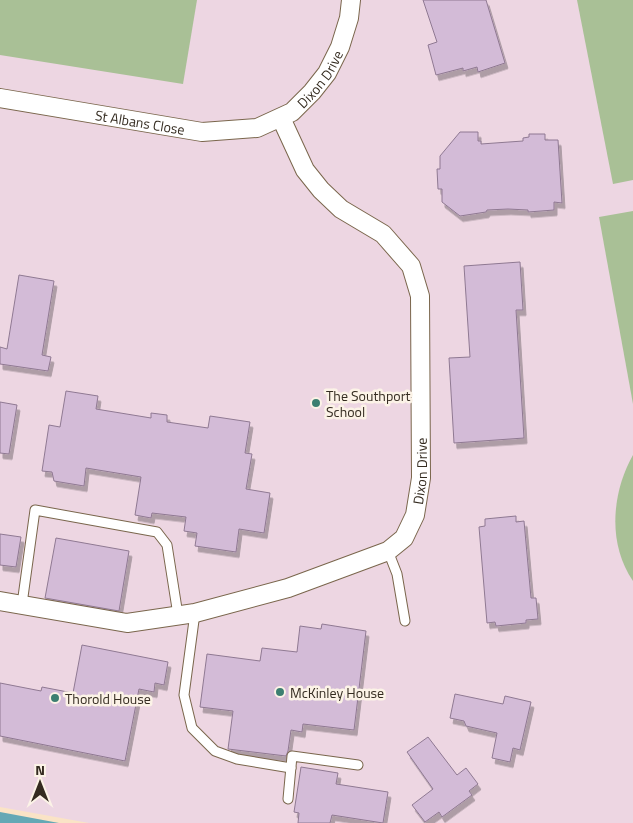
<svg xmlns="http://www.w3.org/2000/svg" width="633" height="823" viewBox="0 0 633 823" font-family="'Titillium Web',sans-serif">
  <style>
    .education { fill: #edd6e2 }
    .green { fill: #a9c096 }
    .water { fill: #65a8b5 }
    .building { fill: #d3bbd7; stroke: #8f7992; filter: url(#shadow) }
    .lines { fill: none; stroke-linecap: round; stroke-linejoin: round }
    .lane-casing { stroke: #7a664c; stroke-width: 11 }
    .street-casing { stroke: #7a664c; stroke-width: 20 }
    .lane { stroke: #fff; stroke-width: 9 }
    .street { stroke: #fff; stroke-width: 18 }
    .poi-dot { fill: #3c7f71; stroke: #fcf3e7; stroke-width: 2 }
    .labels { text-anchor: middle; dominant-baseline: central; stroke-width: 5; stroke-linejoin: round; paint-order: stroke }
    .street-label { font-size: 14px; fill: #342b20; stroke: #fcf3e7 }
    .poi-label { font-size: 14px; fill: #342b20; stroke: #fcf3e7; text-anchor: start }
  </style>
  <defs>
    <filter id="shadow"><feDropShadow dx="3" dy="5.5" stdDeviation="0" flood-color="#0004"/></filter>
  </defs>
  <rect width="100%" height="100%" fill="#fae3c6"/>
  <polygon class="education" points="0,0 633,0 633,823 89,823 0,807"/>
  <g class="green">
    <polygon points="0,0 197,0 183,84 0,55"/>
    <polygon points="577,0 633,0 633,180 613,184"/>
    <polygon points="633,211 633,404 599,217"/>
    <path d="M633,455V581C607,543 612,492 633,455Z"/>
  </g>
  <polygon class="water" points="0,812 59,823 0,823"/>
  <g class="building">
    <polygon points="423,0 486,0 505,63 478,72 477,67 463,71 463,68 436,75 428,45 437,42"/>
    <polygon points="460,132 478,132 478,141 481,141 481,144 523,141 523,138 529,137 529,134 545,134 545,140 558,140 562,203 554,202 554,210 528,212 528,210 508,209 487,210 486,212 460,216 442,202 442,189 438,189 437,169 440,169 440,156"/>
    <polygon points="520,262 523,310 516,310 524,438 454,443 449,358 470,357 464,266"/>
    <polygon points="19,275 54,281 42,355 51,357 48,371 0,364 0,347 7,349"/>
    <polygon points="66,391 98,396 96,409 151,418 151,413 167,415 167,422 208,428 210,416 250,422 245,453 252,454 246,489 270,493 264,533 239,529 236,552 195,546 197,533 184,531 186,517 152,513 151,518 135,515 141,477 86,468 84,486 54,481 52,472 42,471 49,425 60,427"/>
    <polygon points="0,402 17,405 9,454 0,453"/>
    <polygon points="516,516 516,522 524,521 531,598 536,598 538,619 526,620 526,623 496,626 495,622 487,623 479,527 485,526 485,519"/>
    <polygon points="0,534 21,537 16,567 0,565"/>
    <polygon points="56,538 129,551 119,611 45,598"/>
    <polygon points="322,624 366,631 354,730 303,724 302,732 291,730 288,751 286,756 228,749 233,711 200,707 207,654 260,661 262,648 297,652 300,626 321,629"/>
    <polygon points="82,645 168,662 164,685 155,683 154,692 139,689 125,761 0,736 0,683 41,691 42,687 73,693"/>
    <polygon points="455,694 503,704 505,696 531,702 520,750 513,748 510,762 492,758 497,733 466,726 464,721 450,718"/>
    <polygon points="428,737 457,775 466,768 478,784 469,791 472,795 442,817 439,812 425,822 412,805 433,789 407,752"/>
    <polygon points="301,767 338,773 336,784 388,792 383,823 332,815 330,823 298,823 299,813 294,812"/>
  </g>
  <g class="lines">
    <g class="lane-casing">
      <g id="lane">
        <polyline points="388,551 397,574 405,621"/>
        <polyline points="22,604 35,510 157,532 167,545 178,615"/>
        <polyline points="195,613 184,695 192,728 215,751 237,759 291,768"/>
        <polyline points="288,799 292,756 358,765"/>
      </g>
    </g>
    <g class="street-casing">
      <g id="street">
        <path id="s1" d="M0,98L202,132L257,128L292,112L312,92L327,73L340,47L349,18L351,0"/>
        <path id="s2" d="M0,601L127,623L195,613L288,588L388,551L404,538L415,515L421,478L420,296L411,266L383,234L341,209L321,190L305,170L281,118"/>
      </g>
    </g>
    <use href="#lane" class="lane"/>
    <use href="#street" class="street"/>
  </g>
  <g class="poi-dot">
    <circle cx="316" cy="403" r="5"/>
    <circle cx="280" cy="692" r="5"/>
    <circle cx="55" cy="698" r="5"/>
  </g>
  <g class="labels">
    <g class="street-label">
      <text stroke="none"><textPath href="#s1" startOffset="342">Dixon Drive</textPath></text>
      <text stroke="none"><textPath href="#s1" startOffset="142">St Albans Close</textPath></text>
      <text stroke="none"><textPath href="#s2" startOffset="491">Dixon Drive</textPath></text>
    </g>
    <g class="poi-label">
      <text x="326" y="395">The Southport<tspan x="326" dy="16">School</tspan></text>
      <text x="290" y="692">McKinley House</text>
      <text x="65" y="698">Thorold House</text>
    </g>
  </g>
  <g transform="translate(40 783)" stroke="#fcf3e7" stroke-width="4" paint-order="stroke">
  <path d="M0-4L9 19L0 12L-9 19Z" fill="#342b20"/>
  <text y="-8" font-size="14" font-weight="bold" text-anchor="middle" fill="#342b20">N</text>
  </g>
</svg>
